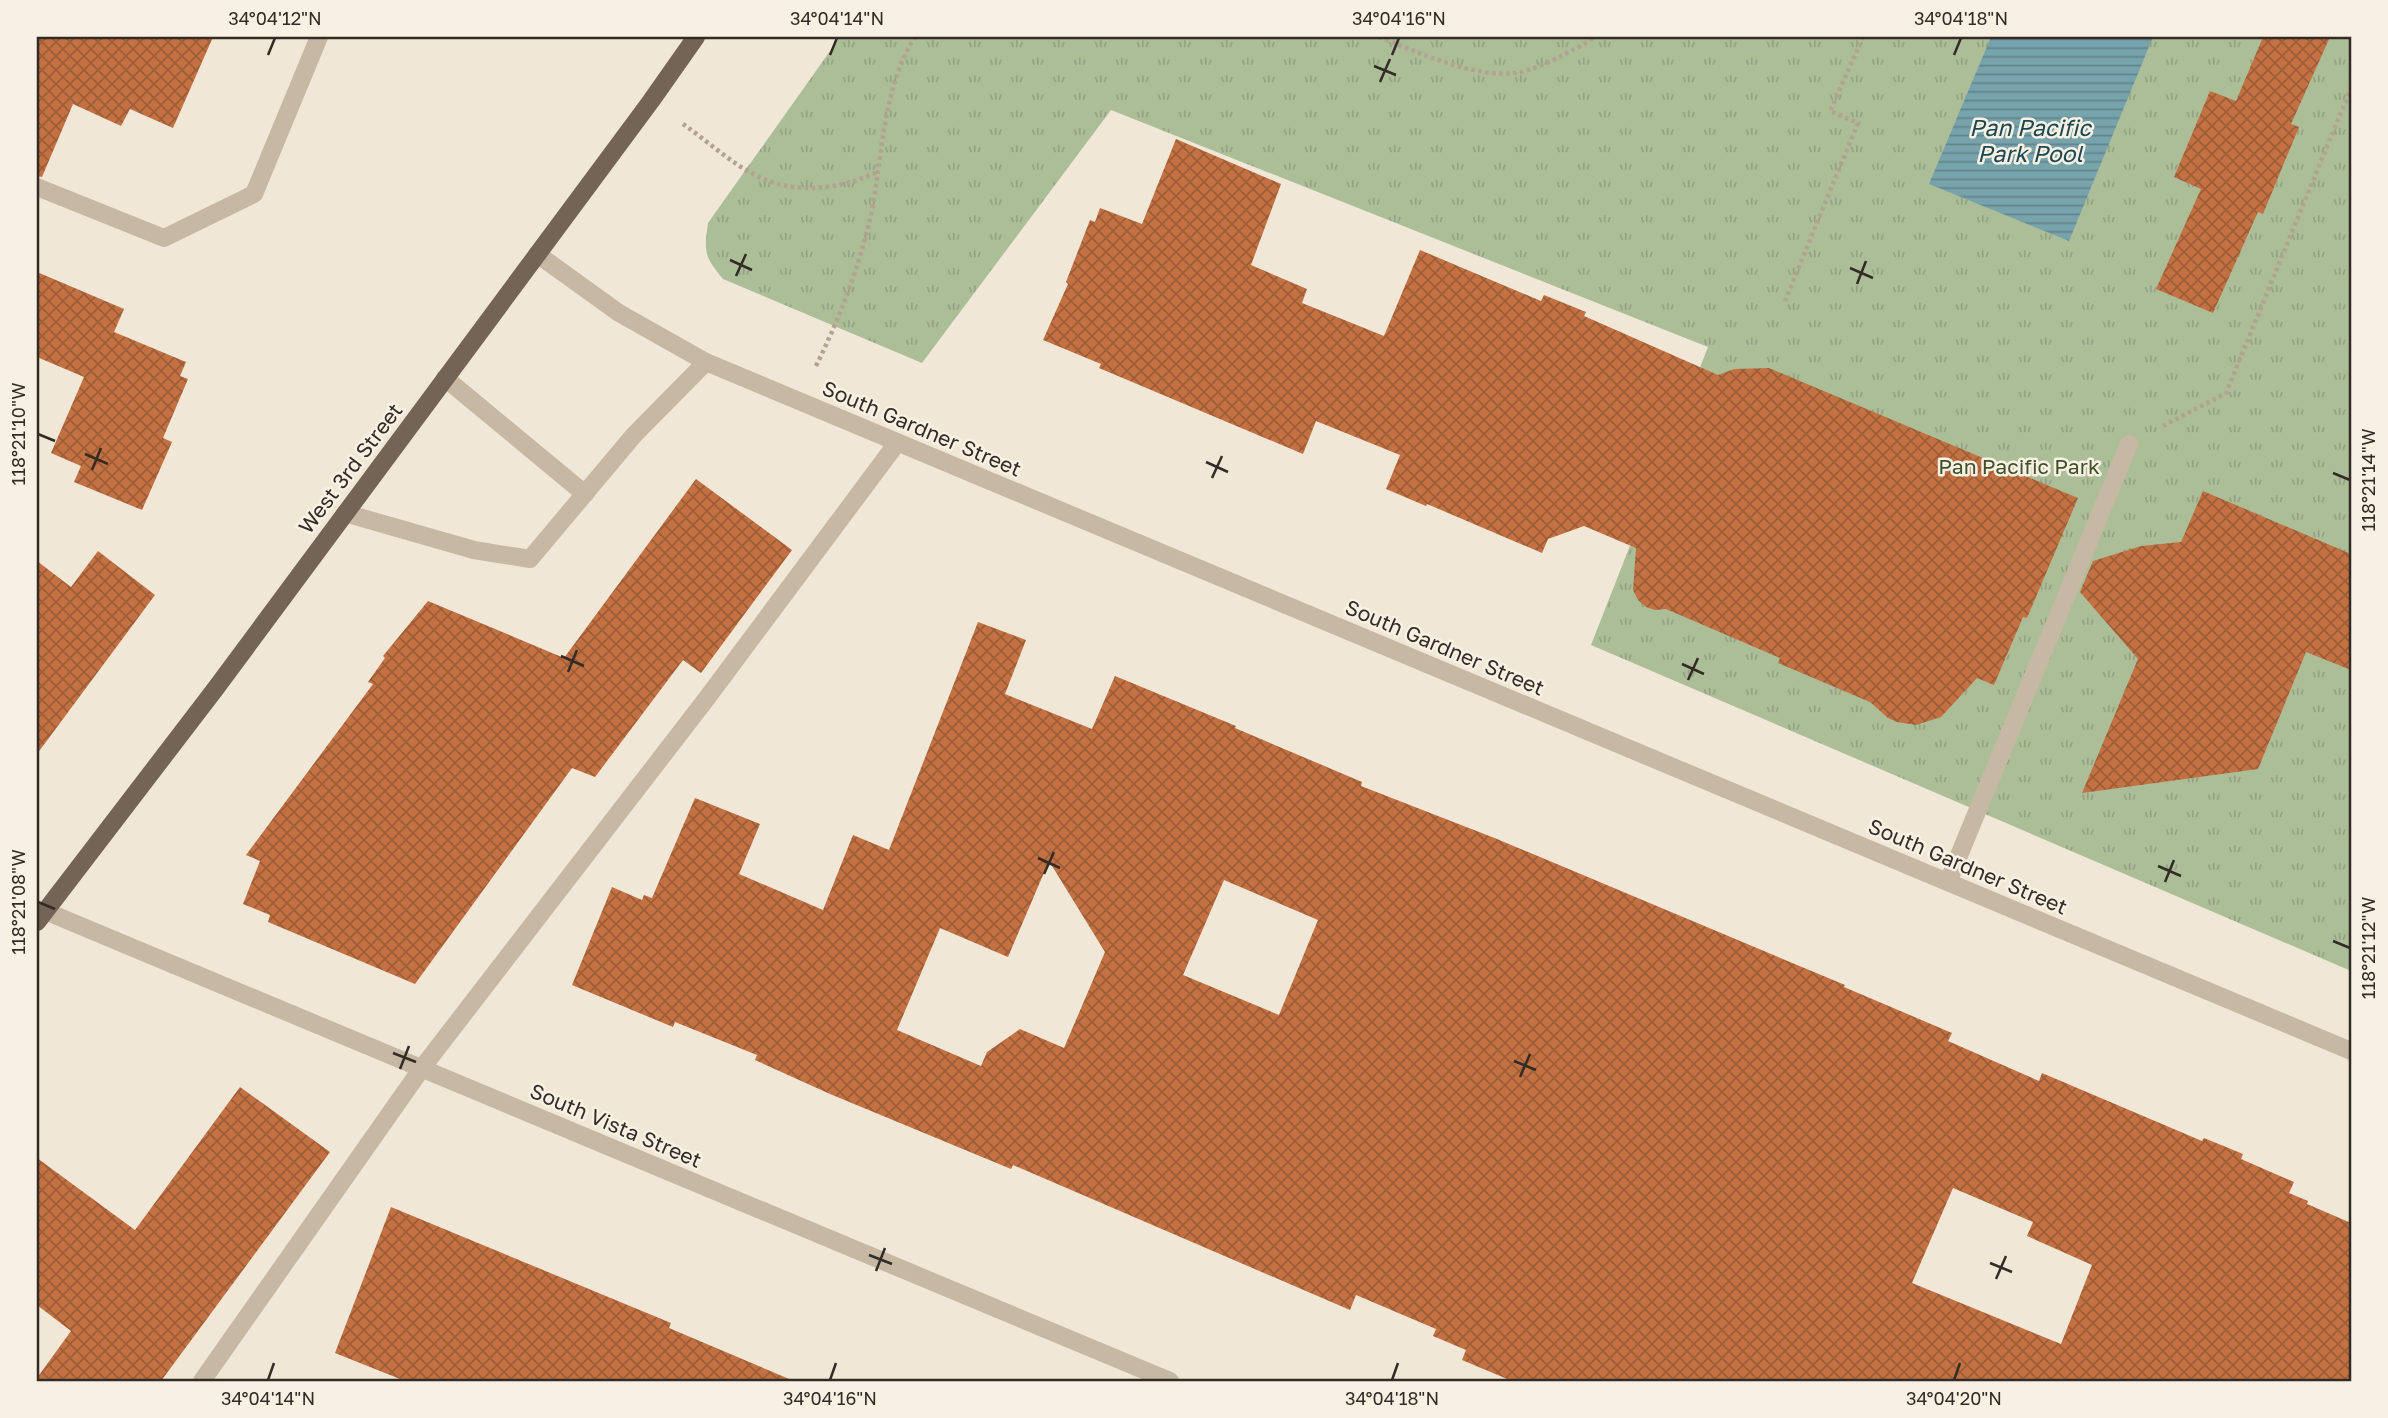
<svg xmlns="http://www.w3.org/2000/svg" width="2388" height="1418" viewBox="0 0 2388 1418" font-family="'Golos Text',sans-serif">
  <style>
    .park { fill: url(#park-tufts) }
    .water { fill: url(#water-rules) }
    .building { fill: url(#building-cross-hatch); fill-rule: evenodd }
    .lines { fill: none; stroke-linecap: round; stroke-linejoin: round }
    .path { stroke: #b3a28e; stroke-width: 4.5; stroke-dasharray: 3.5 3.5; stroke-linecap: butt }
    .minor { stroke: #c7b8a4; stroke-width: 18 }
    .major { stroke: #746456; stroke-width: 18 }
    .ticks { fill: none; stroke: #332b25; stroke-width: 2.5 }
    .labels { text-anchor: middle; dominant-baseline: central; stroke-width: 5; stroke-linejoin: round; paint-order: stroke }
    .street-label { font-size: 21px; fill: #332b25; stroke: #f8f1e3 }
    .park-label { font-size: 21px; fill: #3d502a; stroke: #f8f1e3 }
    .water-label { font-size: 23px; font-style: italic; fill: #1c4853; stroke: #f8f1e3 }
    .neatline { fill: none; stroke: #332b25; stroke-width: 2.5 }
    .ticks-label { font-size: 18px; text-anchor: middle; fill: #332b25 }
  </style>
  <defs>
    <pattern id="park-tufts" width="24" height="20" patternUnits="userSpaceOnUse" patternTransform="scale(1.75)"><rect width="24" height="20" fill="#acbe98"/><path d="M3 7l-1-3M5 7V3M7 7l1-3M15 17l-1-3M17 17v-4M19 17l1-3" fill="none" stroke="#94a383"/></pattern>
    <pattern id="water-rules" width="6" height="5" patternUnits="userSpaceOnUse" patternTransform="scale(1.75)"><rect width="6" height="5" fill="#77a3ac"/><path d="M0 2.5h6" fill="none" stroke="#62858c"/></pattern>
    <pattern id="building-cross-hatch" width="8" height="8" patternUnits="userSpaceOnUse" patternTransform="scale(1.75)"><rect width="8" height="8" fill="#c37142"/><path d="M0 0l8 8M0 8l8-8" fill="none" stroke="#9f5d37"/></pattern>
  </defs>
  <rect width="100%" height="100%" fill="#f0e7d7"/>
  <path class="park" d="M840,37H2351V971L1591,645L1708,347L1111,110L922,363L723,279C704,256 704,252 708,223Z"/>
  <polygon class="water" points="1991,37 2153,37 2069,241 1929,184"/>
  <g class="building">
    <polygon points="37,37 213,37 173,128 130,109 121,126 73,104 42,177 37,176"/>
    <polygon points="2263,37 2330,37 2291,124 2299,127 2263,214 2258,212 2213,313 2156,289 2201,189 2174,177 2210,91 2236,101"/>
    <polygon points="1176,139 1281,184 1251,265 1307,289 1302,303 1384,336 1420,250 1541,301 1544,295 1586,312 1584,316 1718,375 1734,369 1769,368 2078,498 2027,618 2023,617 1994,685 1977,678 1941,717 1916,725 1897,722 1888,718 1870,702 1778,663 1780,658 1666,609 1655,610 1646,607 1638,600 1633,590 1636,548 1584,526 1548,539 1542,553 1427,504 1426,506 1386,489 1400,455 1316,421 1303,454 1099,368 1101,364 1043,340 1068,284 1066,282 1090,220 1095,222 1100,208 1142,224"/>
    <polygon points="37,272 124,309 114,332 186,362 180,376 188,379 163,438 172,442 142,510 74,482 81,466 51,453 84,377 37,357"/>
    <polygon points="696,479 792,550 701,673 683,660 595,777 572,768 415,984 268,922 270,915 243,904 260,861 246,855 373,684 368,682 385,658 383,656 428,601 564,658"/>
    <polygon points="2203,491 2351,554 2351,670 2306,652 2258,769 2082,793 2138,659 2080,592 2093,561 2141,546 2181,542"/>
    <polygon points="98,551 155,595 37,754 37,561 71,587"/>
    <path d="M978,622L1026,640L1005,694L1092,729L1115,676L1236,726L1235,728L1362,782L1361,786L1497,839L1845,985L1844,987L1952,1033L1948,1041L2039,1081L2042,1073L2202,1141L2204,1138L2243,1154L2241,1159L2294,1182L2289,1193L2308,1201L2307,1204L2351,1223V1381H1512L1462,1360L1466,1350L1433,1336L1436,1329L1356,1295L1350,1310L1013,1165L1011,1169L830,1094L755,1060L757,1055L675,1022L673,1027L572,985L612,887L642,900L644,895L652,898L695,798L760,824L739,874L823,910L853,835L889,850ZM1049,861L1105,952L1064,1048L1020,1029L987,1052L981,1066L897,1030L940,928L1008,957ZM1224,880L1318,920L1279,1015L1183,975ZM1953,1188L2033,1222L2027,1236L2092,1265L2061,1344L1912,1283Z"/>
    <polygon points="240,1087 330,1152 161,1381 37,1381 37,1378 71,1331 37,1305 37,1158 135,1230"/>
    <polygon points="391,1207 671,1323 669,1328 794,1381 405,1381 335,1353"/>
  </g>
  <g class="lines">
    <g class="path">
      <path d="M1379,37C1417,52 1473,78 1515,73C1530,71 1548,63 1561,56C1572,50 1584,45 1594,37"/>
      <path d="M683,124C706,140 731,163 755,175C793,195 840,190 877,172"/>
      <polyline points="1785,301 1858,123 1830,111 1863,37"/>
      <path d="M816,366C839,319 858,271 870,219C883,160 881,90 915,37"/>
      <polyline points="2163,426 2226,393 2351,88"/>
    </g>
    <g class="minor">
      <polyline points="37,187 164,238 254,194 319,37"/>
      <polyline points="537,254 619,313 706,362 2351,1051"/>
      <polyline points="445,378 585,494"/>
      <polyline points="345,513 474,550 530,559 634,435 706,362"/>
      <polyline points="1948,882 2129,444"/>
      <polyline points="45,911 1170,1381"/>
      <polyline points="202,1381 422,1068 707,698 897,443"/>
    </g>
    <polyline class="major" points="37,922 216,688 651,101 696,37"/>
  </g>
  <path class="ticks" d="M268,55L275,38M830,55L837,38M1392,55L1399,38M1954,55L1961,38M1374,66L1396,75M1380,82L1390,59M730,260L752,270M1850,268L1873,278M736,276L746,254M1857,284L1866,261M38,434L55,441M85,454L108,464M1206,462L1228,472M92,470L101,448M2333,473L2350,480M1212,478L1222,456M561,656L584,666M1682,664L1704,674M568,672L577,650M1688,680L1698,658M1038,858L1060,868M2158,866L2181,876M1044,874L1054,852M2165,882L2174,860M38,902L55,909M2333,941L2350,948M393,1053L416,1062M1514,1061L1536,1070M400,1069L409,1046M1520,1077L1530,1054M869,1255L892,1264M1990,1263L2012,1272M876,1271L885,1248M1996,1279L2006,1256M268,1380L274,1363M830,1380L836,1363M1392,1380L1398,1363M1954,1380L1960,1363"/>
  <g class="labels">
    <g class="street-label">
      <text transform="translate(922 428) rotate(23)">South Gardner Street</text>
      <text transform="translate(350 468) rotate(-53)">West 3rd Street</text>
      <text transform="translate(1445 647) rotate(23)">South Gardner Street</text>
      <text transform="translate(1968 866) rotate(23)">South Gardner Street</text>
      <text transform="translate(616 1125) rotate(23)">South Vista Street</text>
    </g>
    <g class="park-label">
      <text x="2019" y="466">Pan Pacific Park</text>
    </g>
    <g class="water-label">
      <text x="2030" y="127">Pan Pacific<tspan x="2030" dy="26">Park Pool</tspan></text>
    </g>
  </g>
  <rect width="2388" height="1418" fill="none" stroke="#f8f1e3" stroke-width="77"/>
  <rect x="38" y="38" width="2312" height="1342" class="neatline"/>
  <g class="ticks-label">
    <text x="275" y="25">34°04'12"N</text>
    <text x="837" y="25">34°04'14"N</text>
    <text x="1399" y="25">34°04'16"N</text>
    <text x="1961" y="25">34°04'18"N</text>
    <text transform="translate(19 434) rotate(-90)" y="6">118°21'10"W</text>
    <text transform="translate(2369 480) rotate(-90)" y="6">118°21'14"W</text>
    <text transform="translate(19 902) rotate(-90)" y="6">118°21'08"W</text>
    <text transform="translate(2369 948) rotate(-90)" y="6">118°21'12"W</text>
    <text x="268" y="1405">34°04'14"N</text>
    <text x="830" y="1405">34°04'16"N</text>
    <text x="1392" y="1405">34°04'18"N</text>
    <text x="1954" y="1405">34°04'20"N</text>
  </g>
</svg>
